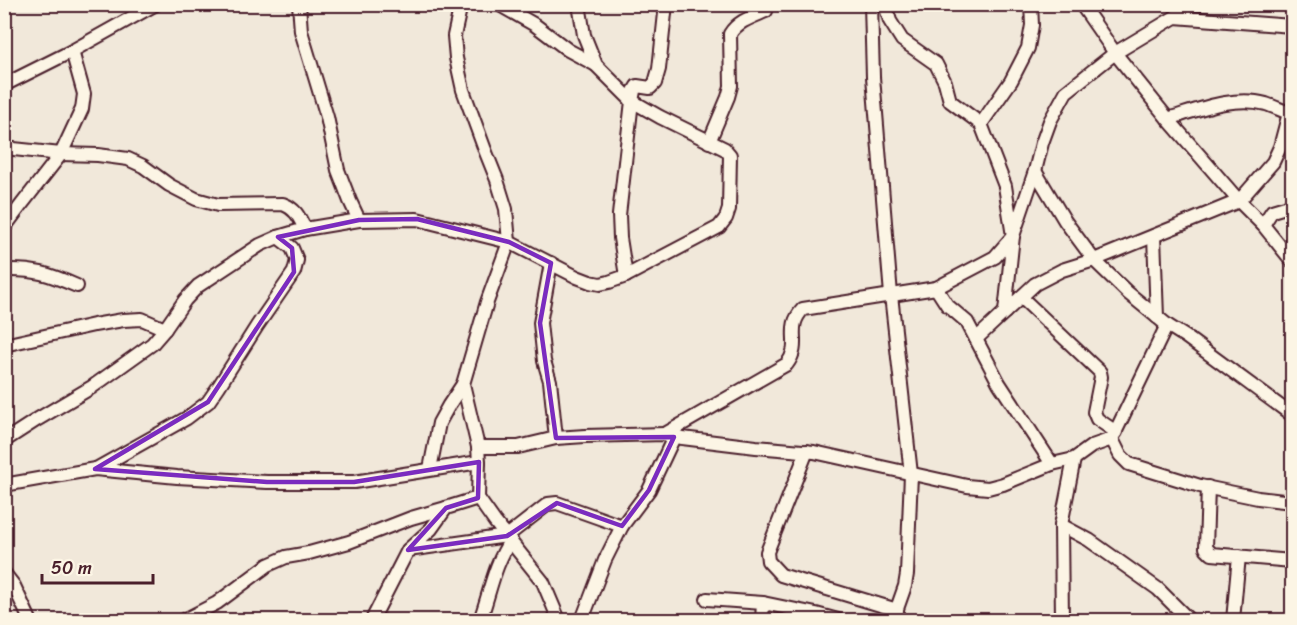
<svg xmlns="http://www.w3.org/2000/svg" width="1297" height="625" viewBox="0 0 1297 625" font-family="Sriracha,sans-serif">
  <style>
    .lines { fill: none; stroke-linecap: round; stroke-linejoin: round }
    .minor-casing { stroke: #4a1f2b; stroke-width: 16 }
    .minor { stroke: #fcf5e5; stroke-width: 12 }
    .marked { fill: none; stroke: #7b2cbf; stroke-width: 4.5; stroke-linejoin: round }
  </style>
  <rect width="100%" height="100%" fill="#f1e8da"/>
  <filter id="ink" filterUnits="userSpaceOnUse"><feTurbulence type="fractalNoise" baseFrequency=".0167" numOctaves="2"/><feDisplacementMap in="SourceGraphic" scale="12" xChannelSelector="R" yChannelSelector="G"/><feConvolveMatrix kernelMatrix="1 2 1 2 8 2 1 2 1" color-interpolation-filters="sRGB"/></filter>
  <g filter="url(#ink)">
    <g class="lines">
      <g class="minor-casing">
        <g id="minor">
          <polyline points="299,4 301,31 327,117 338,170 350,201 359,220"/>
          <polyline points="498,4 535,25 568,50 596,65"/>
          <polyline points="871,4 873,77 891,295 911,474 907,574 905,586 893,620"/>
          <polyline points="885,4 890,21 902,40 936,64 945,82 950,101 981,124 1005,186 1013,236 1005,312"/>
          <polyline points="1081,4 1115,53 1168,119 1239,201 1263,225 1292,261"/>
          <polyline points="1175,17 1192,4"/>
          <polyline points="4,85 72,51 156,4"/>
          <path d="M1168,119C1198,110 1234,95 1266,104C1275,107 1283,111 1292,114"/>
          <polyline points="981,124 1011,81 1028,48 1032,25 1031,4"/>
          <path d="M709,142L728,97L731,86L730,34C738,21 752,17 766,11"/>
          <path d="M4,148L61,154L98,155L128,159L143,166L169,185L196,199L218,205L283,204C296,209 299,217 305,229"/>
          <polyline points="1035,171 1065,221 1094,260 1128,293 1167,325 1186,337 1292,415"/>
          <polyline points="1263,225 1272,211 1292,205"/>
          <polyline points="4,228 22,204 61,154 82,109 84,94 72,51"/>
          <polyline points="1154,236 1157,317"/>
          <polyline points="551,263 540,323 544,361 550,381 556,438"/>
          <path d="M4,270C35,269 49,274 77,286"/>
          <polyline points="626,276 620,238 619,215 632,101 634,91 637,86 650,88 655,83 659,69 666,4"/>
          <polyline points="936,288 947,305 967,322 999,383 1052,464"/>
          <polyline points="1021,297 1100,372 1101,377 1094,412 1097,419 1116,432"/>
          <polyline points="976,339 1035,284 1062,270 1094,260 1239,201 1273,162 1280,147 1289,113"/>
          <polyline points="4,345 94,325 123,320 142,319 165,329"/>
          <polyline points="463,384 478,447 479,462 478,498 495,522 543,582 559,620"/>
          <path d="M665,434L787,364C803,343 784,329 803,309L936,288L995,257L1013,236L1035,171L1042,143L1050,121L1066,92L1115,53L1175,17L1292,26"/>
          <polyline points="1112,439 1120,455 1129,464 1200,486 1258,498 1292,502"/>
          <polyline points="4,441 38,419 92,387 152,344 165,329 185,300 198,286 260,245 278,237 305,229 359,220 417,219 509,242 577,277 590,282 600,284 609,282 626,276 719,227 726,218 729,209 730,155 725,149 660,117 632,101 596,65 584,35 579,4"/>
          <polyline points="478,447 518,447 556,438 585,436 665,434 674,437 756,447 814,452 967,486 988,488 1003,484 1052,464 1074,459 1092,446 1112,439 1167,325"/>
          <polyline points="807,451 767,552 768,561 781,575 897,610"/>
          <polyline points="96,469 187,418 208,402 219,386 257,326 294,272 297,260 292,248 278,237"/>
          <polyline points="430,469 439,423 449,405 463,384 487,302 509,242 506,209 497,180 485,150 463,90 456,58 454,36 461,4"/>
          <polyline points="4,485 95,469 177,477 267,482 354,482 479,462"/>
          <polyline points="1208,487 1206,548 1212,554 1292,561"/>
          <polyline points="1061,525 1089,540 1158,589 1189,620"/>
          <polyline points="408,550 507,536 548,504 557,503 622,526"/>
          <polyline points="4,573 14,586 30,620"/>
          <polyline points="707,599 763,603 816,614 838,620"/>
          <polyline points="184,620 217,603 268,565 286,557 309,553 349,542 411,518 446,508"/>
          <polyline points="372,620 408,550 431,529 446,508 478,498"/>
          <path d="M480,620C490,593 494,564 511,540"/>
          <polyline points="582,620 605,560 622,526 649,490 674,437"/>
          <polyline points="762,620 763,603"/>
          <polyline points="1062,620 1061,525 1074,459"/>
          <polyline points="1233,620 1239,556"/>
        </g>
      </g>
      <use href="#minor" class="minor"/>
    </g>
  </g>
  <path class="marked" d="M417,219L509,242L551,263L540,323L556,438L674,437L649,490L622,526L557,503L507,536L408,550L446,508L478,498L479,462L354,482H267L95,469L208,402L294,272L292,248L278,237L359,220Z"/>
  <rect width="1297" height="625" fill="none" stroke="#fcf5e5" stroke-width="24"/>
  <rect x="12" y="12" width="1273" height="601" fill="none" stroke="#4a1f2b" stroke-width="2" filter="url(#ink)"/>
  <path d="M42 574v9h111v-9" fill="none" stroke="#4a1f2b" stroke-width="3"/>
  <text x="51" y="574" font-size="18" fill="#4a1f2b" stroke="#fcf5e5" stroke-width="4.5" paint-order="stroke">50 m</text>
</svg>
